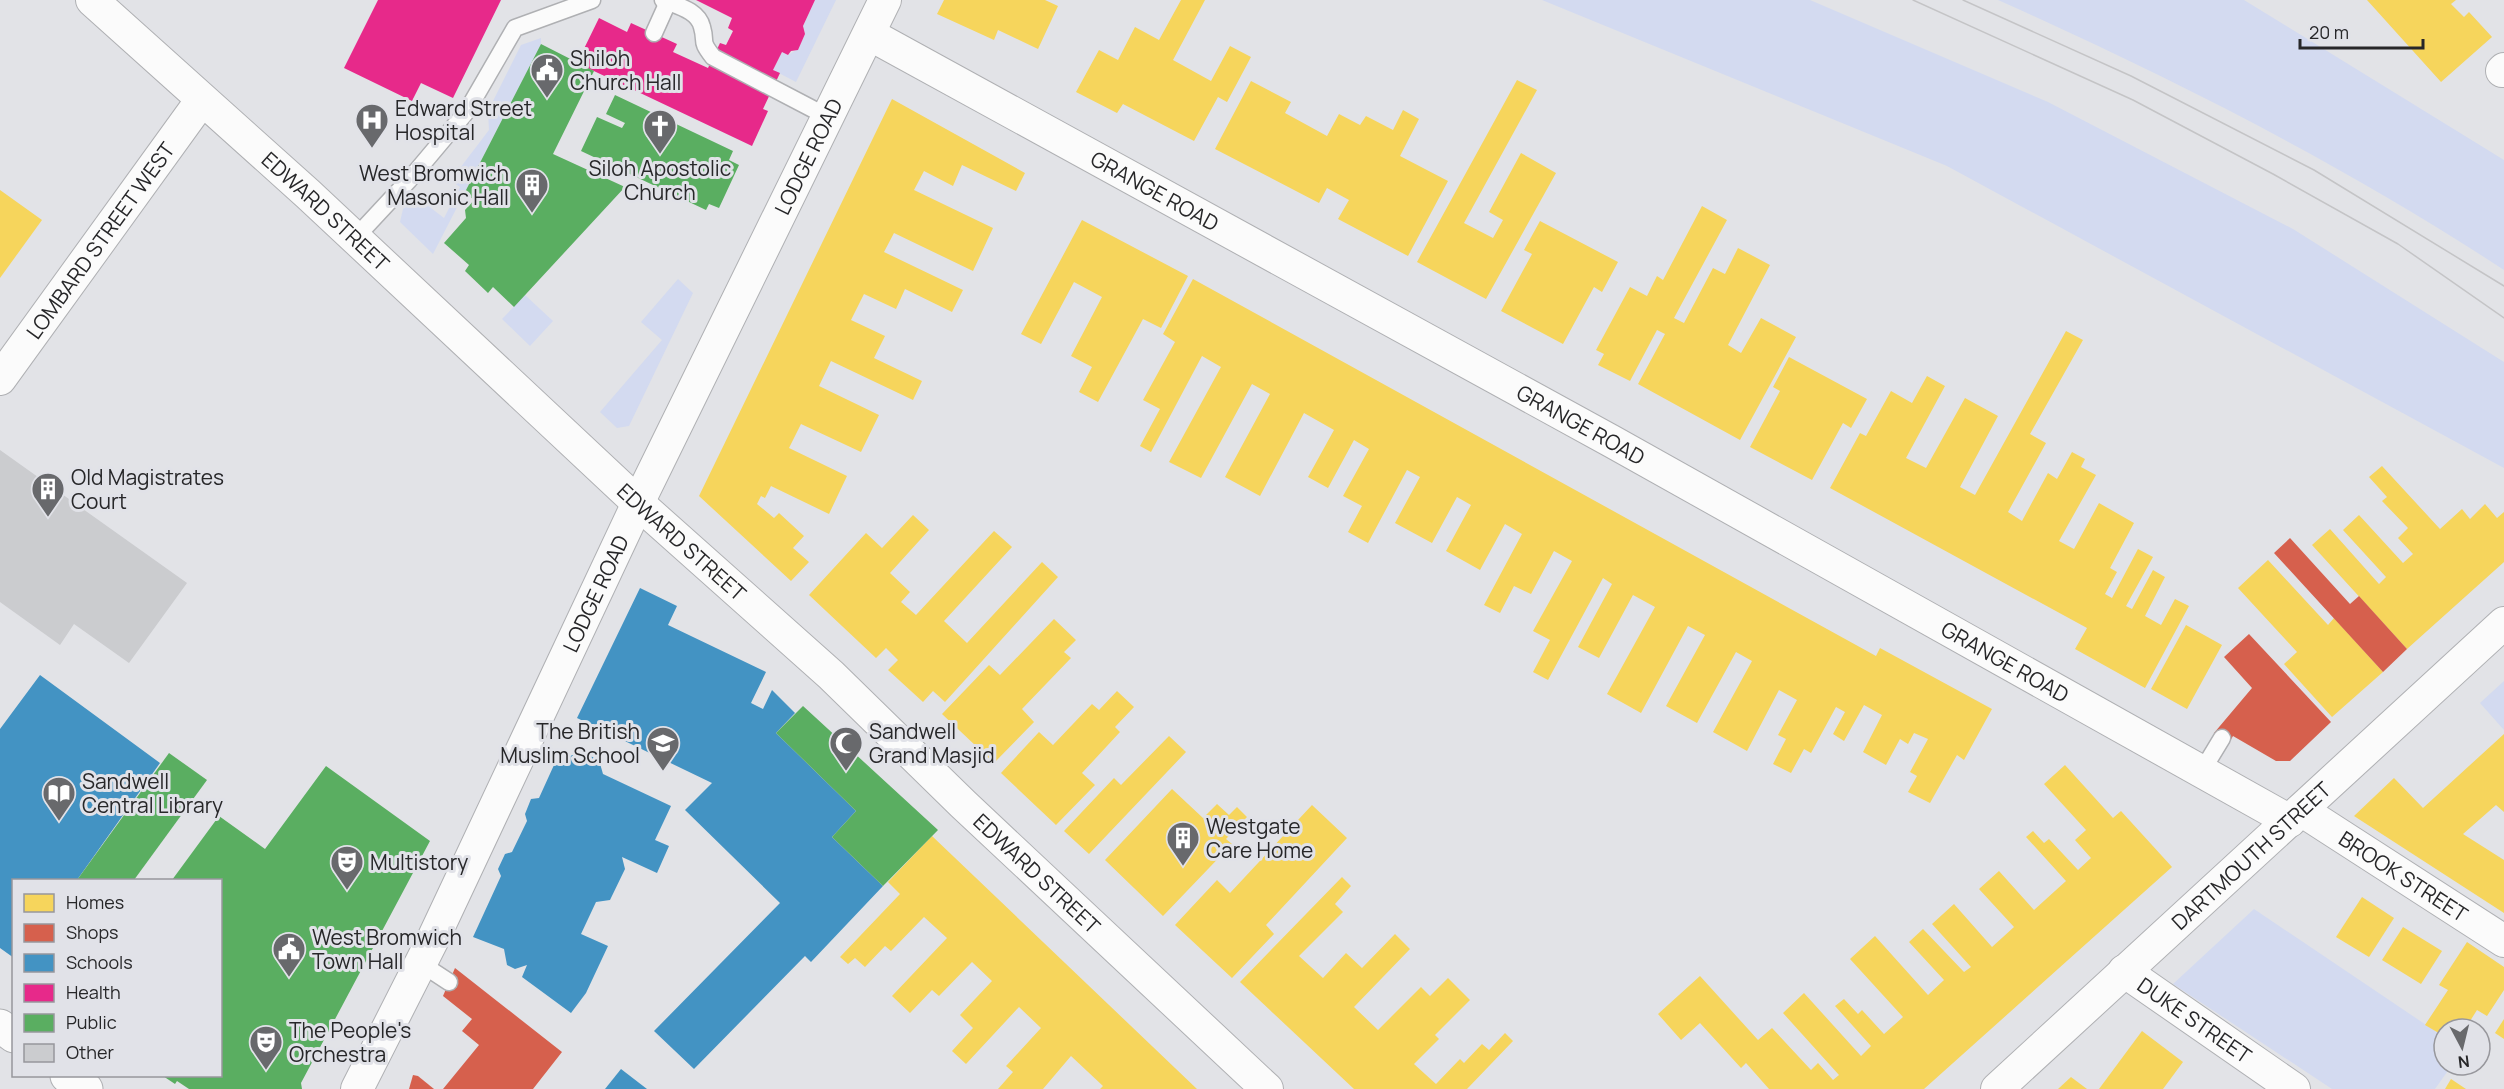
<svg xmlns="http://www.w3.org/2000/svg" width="2504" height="1089" viewBox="0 0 2504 1089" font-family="Manrope,sans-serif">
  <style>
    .green { fill: #d3daf0 }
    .homes { fill: #f6d55c }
    .shops { fill: #d6604d }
    .schools { fill: #4393c3 }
    .health { fill: #e7298a }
    .public { fill: #5aae61 }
    .building { fill: #cbcccf }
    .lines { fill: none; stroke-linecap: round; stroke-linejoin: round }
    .service-casing { stroke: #afb0b3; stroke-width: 19 }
    .minor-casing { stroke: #afb0b3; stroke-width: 34 }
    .tertiary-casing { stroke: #afb0b3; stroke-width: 35 }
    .service { stroke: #fbfbfb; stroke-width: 16 }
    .minor { stroke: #fbfbfb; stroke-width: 32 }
    .tertiary { stroke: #fbfbfb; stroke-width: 33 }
    .tram { stroke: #c4c4c6; stroke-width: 1.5 }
    .labels { text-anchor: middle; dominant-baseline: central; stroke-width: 6; stroke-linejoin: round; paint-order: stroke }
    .poi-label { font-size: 21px; fill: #272729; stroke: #e1e2e8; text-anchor: start }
    .street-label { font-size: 21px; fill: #272729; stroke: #e1e2e8 }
  </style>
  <rect width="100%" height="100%" fill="#e2e3e7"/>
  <g class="green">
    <polygon points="815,0 836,0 796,82 773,70 782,52 788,55 798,49 805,34 803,26"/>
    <polygon points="1542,0 1810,0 2048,102 2293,229 2504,362 2504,468 1947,166"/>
    <path d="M1998,0H2244L2504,160V270C2344,165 2172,78 1998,0Z"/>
    <polygon points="541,38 541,44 433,254 400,222 403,209 422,193 431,208 444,218 460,187 445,177 457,172 489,130 488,111 521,45"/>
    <polygon points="678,279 693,293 629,426 617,428 600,412 662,340 641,322"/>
    <polygon points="525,295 553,321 530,346 502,319"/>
    <polygon points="2504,681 2504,730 2480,703"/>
    <polygon points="2254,909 2444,1037 2444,1065 2452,1065 2435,1089 2332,1089 2173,984"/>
  </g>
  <g class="homes">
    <polygon points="944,0 1045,0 1058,6 1038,49 998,30 994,40 937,14"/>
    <polygon points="1181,0 1205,0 1173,60 1211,81 1230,46 1251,57 1227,102 1218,97 1194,141 1123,104 1117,113 1076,92 1099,50 1118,60 1135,27 1159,40"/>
    <polygon points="2367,0 2456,0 2451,4 2464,17 2469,12 2492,37 2441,82"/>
    <polygon points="1517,80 1537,90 1464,223 1493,238 1503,220 1489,212 1521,153 1556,173 1486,299 1417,262"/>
    <polygon points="1251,81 1291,102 1285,113 1327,136 1339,114 1360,125 1366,116 1393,130 1403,110 1419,119 1400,156 1448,181 1408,256 1338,219 1349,200 1327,188 1319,203 1215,149"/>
    <polygon points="892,99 1025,173 1016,191 962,165 953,186 924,171 914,190 993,228 973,271 894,233 884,252 963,290 952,312 905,289 896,309 864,294 851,320 885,336 874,358 922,381 913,400 831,361 819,386 879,415 861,452 801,424 789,448 847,476 829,514 771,486 765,498 761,496 757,504 774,518 779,513 804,536 793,548 809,562 791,581 699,496"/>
    <polygon points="0,190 42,220 0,278"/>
    <polygon points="1702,206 1727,220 1674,318 1684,323 1713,268 1725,274 1738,248 1770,265 1728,345 1741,353 1761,318 1796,337 1740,440 1638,384 1665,334 1657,330 1630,381 1598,365 1604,354 1596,350 1630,287 1647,296 1657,276 1663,280"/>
    <polygon points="1082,220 1188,276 1161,328 1143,319 1098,402 1079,392 1092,367 1071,356 1102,297 1074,282 1041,344 1021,334"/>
    <polygon points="1540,221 1618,262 1602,292 1594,287 1563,344 1501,311 1532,254 1524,250"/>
    <polygon points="1193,279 1876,656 1880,648 1992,709 1964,760 1957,755 1930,803 1908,792 1917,776 1910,772 1928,739 1914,733 1908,744 1900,739 1886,765 1863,752 1882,715 1864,705 1844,741 1833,734 1845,712 1836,707 1811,753 1804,749 1791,773 1773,764 1786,739 1778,735 1797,700 1779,690 1747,751 1713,732 1752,661 1736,652 1697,723 1666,706 1705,635 1688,626 1641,713 1607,694 1655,607 1633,595 1599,658 1578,647 1612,584 1603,578 1548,680 1533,672 1550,640 1533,631 1572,561 1554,551 1531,594 1514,586 1500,613 1484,605 1522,534 1505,524 1480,570 1446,551 1471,505 1457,497 1432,543 1395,523 1420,477 1407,470 1368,543 1348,532 1362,506 1343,496 1369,449 1354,440 1328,488 1308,477 1334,430 1304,413 1260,496 1225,477 1270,394 1252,384 1201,478 1169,462 1221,367 1202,356 1151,452 1140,446 1160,409 1143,400 1175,342 1163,334"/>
    <polygon points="2066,331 2083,340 2030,434 2046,443 2008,512 2022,521 2048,473 2057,479 2072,452 2085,459 2081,467 2096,475 2059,541 2074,549 2099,503 2134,523 2110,568 2117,572 2105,594 2112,598 2138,549 2153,557 2126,606 2132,609 2153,570 2165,577 2145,616 2161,625 2175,599 2189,606 2145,688 2075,649 2087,628 1830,488 1860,433 1866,436 1891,391 1912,403 1927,376 1945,386 1906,458 1926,468 1965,398 1998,416 1960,487 1975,495"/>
    <polygon points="1789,357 1867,399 1851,428 1843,423 1812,480 1750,447 1780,391 1773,387"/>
    <polygon points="2382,466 2440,529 2462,509 2470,519 2485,504 2497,518 2504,512 2504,562 2407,649 2312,545 2330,529 2379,584 2386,577 2343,530 2359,515 2403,563 2413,554 2398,538 2408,528 2382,501 2387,497 2369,477"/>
    <polygon points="913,515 929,530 890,573 910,592 901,602 916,615 994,531 1012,547 944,621 967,643 1042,562 1058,577 945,702 933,691 923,702 888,670 898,660 886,648 876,658 809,595 866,533 882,548"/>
    <polygon points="2268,560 2328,625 2334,618 2383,672 2332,717 2284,664 2297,652 2238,588"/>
    <polygon points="1054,619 1076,640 1064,652 1071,658 1022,709 1034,722 994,763 942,714 989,665 1000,675"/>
    <polygon points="2186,625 2222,645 2187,709 2151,689"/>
    <polygon points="1117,691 1134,707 1115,727 1120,732 1082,773 1095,785 1056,825 1001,773 1039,732 1053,745 1092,704 1099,710"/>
    <polygon points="2504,734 2504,812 2496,805 2463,834 2504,860 2504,913 2354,816 2394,778 2423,808"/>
    <polygon points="1169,736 1186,752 1089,854 1064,831 1114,778 1121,785"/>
    <polygon points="2065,765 2113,818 2121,811 2172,867 1924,1089 1769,1089 1746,1063 1741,1068 1700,1023 1681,1040 1658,1014 1700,976 1758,1040 1772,1028 1811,1070 1818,1063 1833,1080 1839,1075 1783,1013 1804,993 1861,1056 1871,1046 1835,1006 1844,999 1858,1014 1862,1010 1884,1034 1903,1017 1850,959 1875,936 1928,995 1944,980 1909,942 1923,929 1964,972 1971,967 1932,924 1954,904 1992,947 2014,927 1979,889 1999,871 2034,910 2066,881 2026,837 2033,831 2044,843 2049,839 2078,870 2091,858 2075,840 2086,830 2044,784"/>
    <polygon points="1172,789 1203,818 1217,804 1229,815 1237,807 1247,817 1226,839 1232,844 1163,916 1105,860"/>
    <polygon points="1312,805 1347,838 1266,925 1274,934 1232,978 1175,925 1217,880 1230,893"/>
    <polygon points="932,836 1197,1089 1100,1089 1103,1086 1071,1056 1043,1089 998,1089 1013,1072 1006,1066 1041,1028 1019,1007 966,1064 952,1051 973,1028 960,1015 992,981 972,962 939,996 932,990 910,1013 892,996 947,938 924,917 891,951 885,946 865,967 855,958 848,964 840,957 900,894 888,882"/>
    <polygon points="1342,877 1351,886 1335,904 1343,912 1299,956 1323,978 1346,953 1362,968 1395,934 1410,949 1354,1007 1378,1030 1421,987 1430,996 1448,978 1470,1000 1435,1035 1439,1039 1414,1064 1436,1084 1460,1059 1464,1063 1482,1044 1489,1050 1505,1033 1513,1041 1467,1089 1354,1089 1240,982"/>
    <polygon points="2362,897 2394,918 2369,957 2336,937"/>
    <polygon points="2403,927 2442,951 2421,984 2382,960"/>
    <polygon points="2467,942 2504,967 2504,990 2487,1016 2477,1010 2465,1029 2451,1021 2442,1035 2425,1025 2448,990 2439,985"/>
    <polygon points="2504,1019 2504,1039 2495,1033"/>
    <polygon points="2142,1031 2183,1062 2163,1089 2099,1089"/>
    <polygon points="2071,1077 2087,1089 2058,1089"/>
    <polygon points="2451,1079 2466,1089 2445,1089"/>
  </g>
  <g class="shops">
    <polygon points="2290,538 2350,604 2359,596 2407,649 2383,672 2274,553"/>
    <polygon points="2249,634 2331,722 2290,761 2276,761 2233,736 2229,743 2214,733 2252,688 2224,657"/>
    <polygon points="455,968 562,1052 533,1089 443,1089 479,1045 462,1031 472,1019 443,996"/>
    <polygon points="413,1075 418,1076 434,1089 409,1089"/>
  </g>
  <g class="schools">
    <polygon points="640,588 677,606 668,625 766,672 751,703 763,709 772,690 795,713 776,733 856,811 832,837 883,886 811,962 805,956 694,1069 654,1031 780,903 685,810 712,783 577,718"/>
    <polygon points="40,675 160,763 77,880 14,880 14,958 0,948 0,729"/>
    <polygon points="582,752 599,760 603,774 671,806 655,840 669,846 657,873 622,857 625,869 610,900 596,902 581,934 608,946 586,993 571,1013 522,977 527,965 515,969 507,965 504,949 473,937 501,876 498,869 505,854 512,852 527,821 525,814 531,799 539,798 559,754 567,757"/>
    <polygon points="621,1069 647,1089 605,1089"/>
  </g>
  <g class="health">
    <polygon points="378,0 501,0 453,98 421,83 412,101 344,68"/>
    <polygon points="696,0 815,0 803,26 805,34 798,50 791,51 788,55 782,52 773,70 780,73 763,109 768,111 752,146 577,63 599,18 627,32 631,23 677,44 673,52 708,68 720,43 726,45 733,31 728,28 732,18"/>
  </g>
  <g class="public">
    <polygon points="541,44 594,71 553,154 625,187 514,307 493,287 488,293 465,271 469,265 444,243 466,218 465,210 474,200 465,192"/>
    <polygon points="615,95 733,151 729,160 739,165 719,208 709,204 706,210 581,151 597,117 622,128 625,123 606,114"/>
    <polygon points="803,706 938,830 883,886 832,837 856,811 776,733"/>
    <polygon points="169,753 207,780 134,880 77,880"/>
    <polygon points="326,766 430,841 301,1083 302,1089 189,1089 177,1081 175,1084 163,1076 220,1076 220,880 172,880 219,816 265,849"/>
  </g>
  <polygon class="building" points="0,450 187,583 129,663 74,624 60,645 0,602"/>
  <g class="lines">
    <g class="service-casing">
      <g id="service">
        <path d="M663,0C677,6 698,10 702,27C707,44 699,39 713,57L828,117"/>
        <polyline points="654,33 668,2"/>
        <polyline points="355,238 409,180 467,111 515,28 592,0"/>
        <polyline points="2202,771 2222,738"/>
        <polyline points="420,963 449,982"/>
      </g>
    </g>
    <g class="minor-casing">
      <g id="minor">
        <path id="s1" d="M92,0L308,194L638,503L831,675L963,804L1267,1089"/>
        <path id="s2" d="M869,34L1613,442L2290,821"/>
        <polyline points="2502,71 2504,69"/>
        <path id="s3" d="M0,379L201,101"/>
        <path id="s4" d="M2301,810L2504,941"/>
        <path id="s5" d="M2124,971L2294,1089"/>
        <path id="s6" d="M357,1089L433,939L638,503L885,0"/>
        <path id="s7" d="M1997,1089L2504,623"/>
      </g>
    </g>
    <g class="tertiary-casing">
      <g id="tertiary">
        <polyline points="0,1026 14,1036"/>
        <polyline points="67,1076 86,1089"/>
      </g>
    </g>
    <use href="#service" class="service"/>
    <use href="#minor" class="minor"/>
    <use href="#tertiary" class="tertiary"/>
    <g class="tram">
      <polyline points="1913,0 2133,100 2273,174 2398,244 2504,318"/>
      <polyline points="1963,0 2131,76 2314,170 2504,286"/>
    </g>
  </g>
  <defs>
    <g id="civic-pin" transform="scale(1.725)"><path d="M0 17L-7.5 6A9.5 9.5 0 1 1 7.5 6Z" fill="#68696c" stroke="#e1e2e8"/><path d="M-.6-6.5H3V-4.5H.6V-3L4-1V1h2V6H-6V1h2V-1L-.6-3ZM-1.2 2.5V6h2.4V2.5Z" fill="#fff"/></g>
    <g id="hospital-pin" transform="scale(1.725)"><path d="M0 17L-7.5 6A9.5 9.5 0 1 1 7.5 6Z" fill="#68696c" stroke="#e1e2e8"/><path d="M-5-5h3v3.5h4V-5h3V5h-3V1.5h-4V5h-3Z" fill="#fff"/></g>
    <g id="church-pin" transform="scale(1.725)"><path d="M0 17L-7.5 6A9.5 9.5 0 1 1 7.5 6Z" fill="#68696c" stroke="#e1e2e8"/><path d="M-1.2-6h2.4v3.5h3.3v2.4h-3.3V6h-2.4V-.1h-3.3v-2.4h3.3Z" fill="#fff"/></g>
    <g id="building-pin" transform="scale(1.725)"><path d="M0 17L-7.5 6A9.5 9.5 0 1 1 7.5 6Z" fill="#68696c" stroke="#e1e2e8"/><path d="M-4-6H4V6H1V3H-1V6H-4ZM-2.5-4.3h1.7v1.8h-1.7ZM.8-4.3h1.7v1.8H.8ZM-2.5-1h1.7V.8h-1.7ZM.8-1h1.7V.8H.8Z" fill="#fff"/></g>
    <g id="school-pin" transform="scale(1.725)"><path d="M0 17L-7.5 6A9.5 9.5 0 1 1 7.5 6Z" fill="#68696c" stroke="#e1e2e8"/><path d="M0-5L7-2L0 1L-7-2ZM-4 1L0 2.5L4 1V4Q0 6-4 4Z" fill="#fff"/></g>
    <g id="mosque-pin" transform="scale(1.725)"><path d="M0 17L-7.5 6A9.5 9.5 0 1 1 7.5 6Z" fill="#68696c" stroke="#e1e2e8"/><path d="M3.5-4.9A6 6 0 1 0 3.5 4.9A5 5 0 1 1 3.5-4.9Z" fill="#fff"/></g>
    <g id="library-pin" transform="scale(1.725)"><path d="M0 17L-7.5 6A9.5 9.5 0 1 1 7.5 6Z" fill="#68696c" stroke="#e1e2e8"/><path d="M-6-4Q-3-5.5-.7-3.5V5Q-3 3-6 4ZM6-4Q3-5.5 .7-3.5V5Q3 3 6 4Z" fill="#fff"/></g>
    <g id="theatre-pin" transform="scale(1.725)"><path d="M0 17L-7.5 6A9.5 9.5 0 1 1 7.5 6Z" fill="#68696c" stroke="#e1e2e8"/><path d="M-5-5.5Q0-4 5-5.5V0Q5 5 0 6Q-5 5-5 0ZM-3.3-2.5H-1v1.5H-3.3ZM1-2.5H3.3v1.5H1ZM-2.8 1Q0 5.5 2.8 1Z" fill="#fff"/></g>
  </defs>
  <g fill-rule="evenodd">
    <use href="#civic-pin" x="547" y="70"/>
    <use href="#hospital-pin" x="372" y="120"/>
    <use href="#church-pin" x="660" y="126"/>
    <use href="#building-pin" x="532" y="185"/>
    <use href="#building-pin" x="48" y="489"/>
    <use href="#school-pin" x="663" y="743"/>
    <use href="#mosque-pin" x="846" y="743"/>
    <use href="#library-pin" x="59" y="793"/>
    <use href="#building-pin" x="1183" y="838"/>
    <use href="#theatre-pin" x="347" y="862"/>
    <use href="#civic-pin" x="289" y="949"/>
    <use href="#theatre-pin" x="266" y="1042"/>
  </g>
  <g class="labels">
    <g class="poi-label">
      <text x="570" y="58">Shiloh<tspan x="570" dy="24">Church Hall</tspan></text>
      <text x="395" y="108">Edward Street<tspan x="395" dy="24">Hospital</tspan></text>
      <text x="660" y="168" text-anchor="middle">Siloh Apostolic<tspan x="660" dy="24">Church</tspan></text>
      <text x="509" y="173" text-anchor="end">West Bromwich<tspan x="509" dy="24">Masonic Hall</tspan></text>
      <text x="71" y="477">Old Magistrates<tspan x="71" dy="24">Court</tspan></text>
      <text x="640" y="731" text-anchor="end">The British<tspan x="640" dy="24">Muslim School</tspan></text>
      <text x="869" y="731">Sandwell<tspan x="869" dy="24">Grand Masjid</tspan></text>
      <text x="82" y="781">Sandwell<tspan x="82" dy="24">Central Library</tspan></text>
      <text x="1206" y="826">Westgate<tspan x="1206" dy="24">Care Home</tspan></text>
      <text x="370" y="862">Multistory</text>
      <text x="312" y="937">West Bromwich<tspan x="312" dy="24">Town Hall</tspan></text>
      <text x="289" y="1030">The People's<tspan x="289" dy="24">Orchestra</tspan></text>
    </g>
    <g class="street-label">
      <text stroke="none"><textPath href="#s6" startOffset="1036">LODGE ROAD</textPath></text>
      <text stroke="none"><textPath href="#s2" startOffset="326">GRANGE ROAD</textPath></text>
      <text stroke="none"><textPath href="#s1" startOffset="315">EDWARD STREET</textPath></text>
      <text stroke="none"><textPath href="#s3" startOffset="171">LOMBARD STREET WEST</textPath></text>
      <text stroke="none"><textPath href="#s2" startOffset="812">GRANGE ROAD</textPath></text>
      <text stroke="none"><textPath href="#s1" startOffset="801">EDWARD STREET</textPath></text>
      <text stroke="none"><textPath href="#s6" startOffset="550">LODGE ROAD</textPath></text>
      <text stroke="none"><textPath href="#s2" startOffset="1298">GRANGE ROAD</textPath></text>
      <text stroke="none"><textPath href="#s7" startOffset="345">DARTMOUTH STREET</textPath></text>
      <text stroke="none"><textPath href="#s1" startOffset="1287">EDWARD STREET</textPath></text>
      <text stroke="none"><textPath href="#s4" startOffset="122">BROOK STREET</textPath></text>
      <text stroke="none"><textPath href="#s5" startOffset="86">DUKE STREET</textPath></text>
    </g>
  </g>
  <rect x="12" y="879" width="210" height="198" fill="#e1e2e8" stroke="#97979c" stroke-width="1.5"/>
  <rect x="24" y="894" width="30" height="18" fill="#f6d55c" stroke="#97979c" stroke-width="1.5"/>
  <text x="66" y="909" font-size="18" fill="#272729">Homes</text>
  <rect x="24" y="924" width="30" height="18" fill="#d6604d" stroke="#97979c" stroke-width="1.5"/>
  <text x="66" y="939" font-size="18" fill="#272729">Shops</text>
  <rect x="24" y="954" width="30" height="18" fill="#4393c3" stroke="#97979c" stroke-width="1.5"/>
  <text x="66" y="969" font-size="18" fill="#272729">Schools</text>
  <rect x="24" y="984" width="30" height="18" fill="#e7298a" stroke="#97979c" stroke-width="1.5"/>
  <text x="66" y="999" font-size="18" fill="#272729">Health</text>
  <rect x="24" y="1014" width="30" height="18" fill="#5aae61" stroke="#97979c" stroke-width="1.5"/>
  <text x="66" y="1029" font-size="18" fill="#272729">Public</text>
  <rect x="24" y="1044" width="30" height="18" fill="#cbcccf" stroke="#97979c" stroke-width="1.5"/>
  <text x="66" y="1059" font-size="18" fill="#272729">Other</text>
  <g transform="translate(2462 1047) rotate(173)"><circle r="28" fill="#e1e2e8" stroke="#97979c" stroke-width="1.5"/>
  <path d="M0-4.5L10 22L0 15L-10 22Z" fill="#68696c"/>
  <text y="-9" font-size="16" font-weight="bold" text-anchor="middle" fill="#272729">N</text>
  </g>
  <path d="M2300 39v9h123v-9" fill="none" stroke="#272729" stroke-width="3"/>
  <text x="2309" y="39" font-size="18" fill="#272729" stroke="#e1e2e8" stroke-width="4.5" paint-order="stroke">20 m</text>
</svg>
